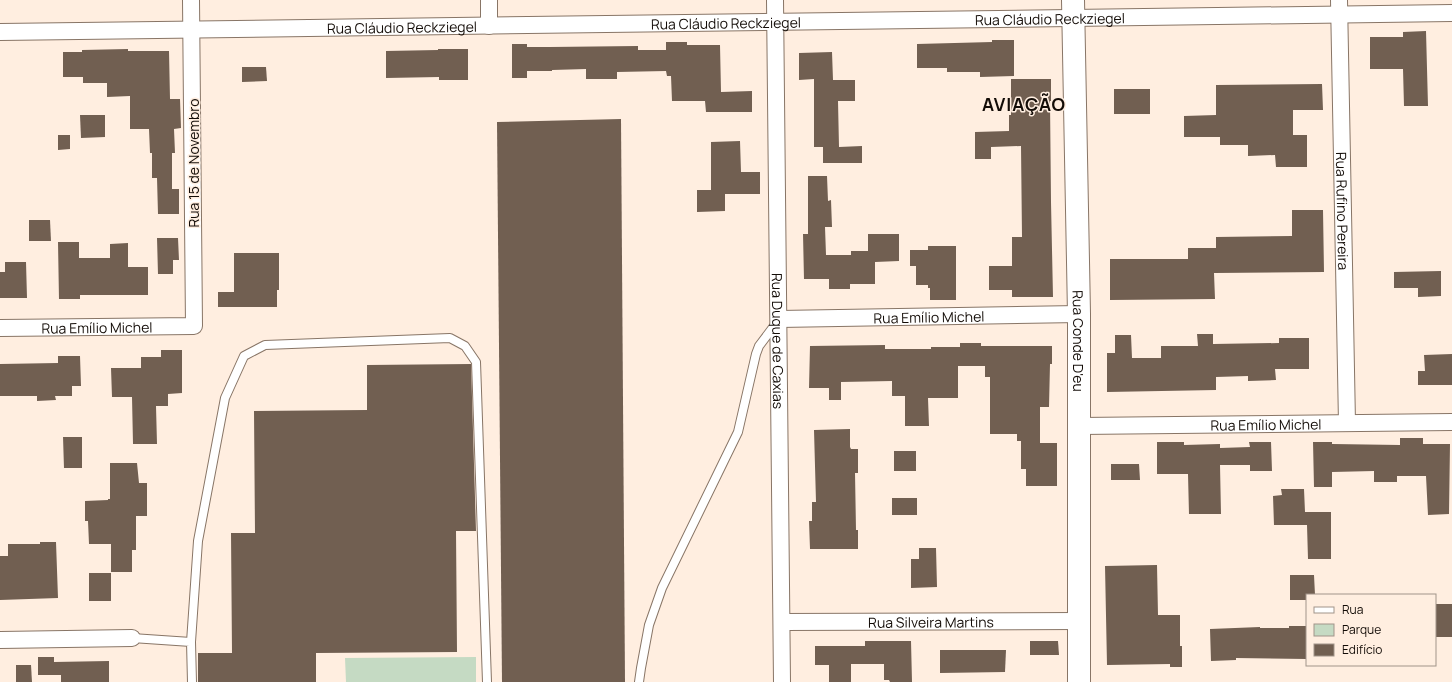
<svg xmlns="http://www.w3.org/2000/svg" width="1452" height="682" viewBox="0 0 1452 682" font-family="Manrope,sans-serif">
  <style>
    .green { fill: #c5dac3 }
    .building { fill: #715f51 }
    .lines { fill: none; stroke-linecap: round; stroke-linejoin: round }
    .lane-casing { stroke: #887566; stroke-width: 10 }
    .street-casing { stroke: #887566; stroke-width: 18 }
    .secondary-casing { stroke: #887566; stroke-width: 24 }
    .lane { stroke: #fff; stroke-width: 8 }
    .street { stroke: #fff; stroke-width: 16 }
    .secondary { stroke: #fff; stroke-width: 22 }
    .labels { text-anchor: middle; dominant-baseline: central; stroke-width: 3; stroke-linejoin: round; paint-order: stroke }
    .street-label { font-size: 14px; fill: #130c07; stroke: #ffeee0 }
    .district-label { font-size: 18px; font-weight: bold; letter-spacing: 1px; fill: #130c07; stroke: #ffeee0 }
  </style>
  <rect width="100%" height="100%" fill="#ffeee0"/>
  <polygon class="green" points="476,657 476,682 346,682 345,658"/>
  <g class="building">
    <polygon points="1426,31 1428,106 1404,106 1403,69 1370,69 1370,37 1403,37 1403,32"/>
    <polygon points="992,40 1014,40 1014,76 980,77 980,72 947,72 947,68 917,68 917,44 992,42"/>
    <polygon points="666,42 687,42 687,45 720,45 721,92 752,91 752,112 706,112 705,101 672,101 671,76 667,76 666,71 617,72 617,79 586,79 586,69 552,70 552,71 527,71 527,78 512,78 512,44 527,44 527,47 550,47 638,46 638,50 666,50"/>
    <polygon points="128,49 128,51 169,51 170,99 180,99 181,128 174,129 175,153 172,153 172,189 179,189 179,214 158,214 157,178 152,178 152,153 150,153 149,129 130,129 130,96 107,97 107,83 83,83 83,77 63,77 63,52 82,52 82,50"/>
    <polygon points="438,49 468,49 468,80 439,80 439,77 386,78 386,51 438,50"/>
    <polygon points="832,52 833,80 855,80 855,101 838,101 839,147 862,146 862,163 823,163 823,147 814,147 814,79 799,80 799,53"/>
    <polygon points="242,67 266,67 267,81 242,82"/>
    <polygon points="1011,79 1051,79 1051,101 1050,101 1051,202 1053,297 1012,297 1012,290 989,290 989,266 1012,266 1012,237 1022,237 1021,146 991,147 991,159 975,159 975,132 1009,131 1009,115 1011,115"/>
    <polygon points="1322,84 1323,110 1293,110 1293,135 1307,135 1307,167 1276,167 1275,155 1248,156 1248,145 1220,145 1220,137 1184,137 1184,116 1216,115 1216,85"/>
    <rect x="1114" y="89" width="36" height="25"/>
    <polygon points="80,115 105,115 105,137 81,138"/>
    <polygon points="621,119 625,682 502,682 497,122"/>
    <polygon points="58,135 70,135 70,149 58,150"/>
    <polygon points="740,141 741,172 760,172 760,194 725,194 725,211 697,212 697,190 711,190 711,142"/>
    <polygon points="808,176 827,176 828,201 831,200 832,227 825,227 826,255 851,255 851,251 868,251 868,234 899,234 899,261 875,262 875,284 850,284 850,289 829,289 829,279 804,279 803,234 808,234"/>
    <polygon points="1292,210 1323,210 1324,272 1214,273 1215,299 1110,300 1110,259 1188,259 1188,248 1216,248 1216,237 1292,236"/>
    <polygon points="29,220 50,220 51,241 29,241"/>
    <polygon points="157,238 178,238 179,260 173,260 173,274 158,274"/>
    <polygon points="58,242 79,242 79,258 110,258 110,244 128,243 128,267 148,267 148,295 80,295 80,299 59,299"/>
    <polygon points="928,246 956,246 956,300 930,300 930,288 928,288 928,285 916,285 916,266 910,266 910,250 928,250"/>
    <polygon points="234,253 279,253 279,290 277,290 277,307 218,307 218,292 234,292"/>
    <polygon points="5,262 26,262 27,298 0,298 0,272 5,272"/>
    <polygon points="1441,271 1441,296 1418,297 1418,288 1394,288 1394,272"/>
    <polygon points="1197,334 1213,334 1213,344 1279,343 1279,338 1309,338 1309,369 1275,369 1276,380 1248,381 1248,376 1216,377 1216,390 1107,392 1107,353 1115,353 1115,335 1131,335 1132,358 1161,358 1161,346 1198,346"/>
    <polygon points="960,343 981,343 981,346 1052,346 1052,364 1050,364 1049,407 1040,407 1040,443 1057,443 1057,486 1026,486 1026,469 1021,469 1021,441 1017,441 1017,434 990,434 990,377 985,377 985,366 958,366 958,398 928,398 929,426 905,426 905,396 892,396 892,381 841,382 841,400 829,400 829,388 809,388 810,346 885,345 885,349 931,349 931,347 960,347"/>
    <polygon points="161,350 182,350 182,393 168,394 168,406 156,406 157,444 133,444 132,397 112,397 111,368 141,368 141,357 161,357"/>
    <polygon points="1452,354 1452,385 1418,385 1418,371 1425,371 1424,355"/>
    <polygon points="58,356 80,356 81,386 72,386 72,396 55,396 56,400 37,401 37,396 0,396 0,364 58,363"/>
    <polygon points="471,364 476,531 456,531 457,652 316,653 316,682 198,682 198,653 232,653 231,533 255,533 254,411 367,410 367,365"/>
    <polygon points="850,429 850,447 851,449 858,449 858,473 855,473 856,530 858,530 858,549 810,549 809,521 812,521 812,502 816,502 814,430"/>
    <polygon points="63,437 82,437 82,468 64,468"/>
    <polygon points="1400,438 1423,438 1423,444 1450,444 1449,514 1428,515 1426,476 1397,476 1397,482 1374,482 1374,471 1332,472 1332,487 1314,487 1313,442 1332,442 1332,444 1400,445"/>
    <polygon points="1157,442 1184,442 1184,445 1220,444 1220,448 1250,447 1249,442 1271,442 1272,471 1250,471 1250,465 1220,465 1221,514 1189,514 1188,474 1157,474"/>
    <rect x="894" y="451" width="22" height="20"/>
    <polygon points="110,463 137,463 139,483 147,483 147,516 136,516 136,550 132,550 132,572 111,572 111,544 89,544 88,521 85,521 85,501 108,500 108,499 110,499"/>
    <polygon points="1111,464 1139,464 1140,480 1111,480"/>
    <polygon points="1281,489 1304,489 1305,512 1331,512 1331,559 1308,559 1307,525 1274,525 1273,496 1282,495"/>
    <rect x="892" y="498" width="25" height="17"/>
    <polygon points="40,542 56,542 58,598 0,600 0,556 8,556 8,544 40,544"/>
    <polygon points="919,548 936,548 937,587 911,588 911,559 919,559"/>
    <polygon points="1157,565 1158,615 1180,615 1180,646 1182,646 1182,667 1170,667 1170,664 1107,665 1105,566"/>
    <rect x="89" y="573" width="22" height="28"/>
    <polygon points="1290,575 1314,575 1315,595 1307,595 1307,600 1290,600"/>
    <rect x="1435" y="604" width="17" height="33"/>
    <polygon points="1289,626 1307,626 1307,659 1236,658 1236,660 1211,661 1210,629 1260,627 1260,628 1289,628"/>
    <polygon points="865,641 911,641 912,682 890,682 889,680 884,680 884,664 851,664 851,682 829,682 829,665 815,665 815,646 865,646"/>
    <polygon points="1030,641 1058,641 1059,655 1030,655"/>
    <polygon points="940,650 1006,650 1005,672 940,673"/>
    <polygon points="38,657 54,657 54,662 109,661 109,682 61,682 61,675 38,675"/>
    <polygon points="16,665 31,665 32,682 16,682"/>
  </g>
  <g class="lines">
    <g class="lane-casing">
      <g id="lane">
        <polyline points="132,638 191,642 192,682"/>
        <polyline points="191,642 198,541 225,398 244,356 265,345 450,338 465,346 476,362 487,682"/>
        <polyline points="639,682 641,668 649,625 662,588 738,432 756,354 759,346 777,322"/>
      </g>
    </g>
    <g class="street-casing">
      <g id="street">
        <polyline points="489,0 489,26"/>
        <path id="s1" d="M775,0L782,682"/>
        <path id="s2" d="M1339,0L1347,423"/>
        <path id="s3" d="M0,32L1452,13"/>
        <path id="s4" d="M779,319L1079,314"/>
        <path id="s5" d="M0,328L194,326L191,0"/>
        <path id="s6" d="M1080,426L1452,422"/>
        <path id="s7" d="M782,622L1080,621"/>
        <polyline points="0,640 132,638"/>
      </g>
    </g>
    <g class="secondary-casing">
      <g id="secondary">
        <path id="s8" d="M1073,0L1079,314V682"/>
      </g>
    </g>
    <use href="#lane" class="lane"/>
    <use href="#street" class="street"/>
    <use href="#secondary" class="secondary"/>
  </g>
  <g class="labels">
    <g class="street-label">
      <text stroke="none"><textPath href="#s3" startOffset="1050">Rua Cláudio Reckziegel</textPath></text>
      <text stroke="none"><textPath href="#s3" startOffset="726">Rua Cláudio Reckziegel</textPath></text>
      <text stroke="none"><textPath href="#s3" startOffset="402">Rua Cláudio Reckziegel</textPath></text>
      <text transform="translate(193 163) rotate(-90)">Rua 15 de Novembro</text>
      <text stroke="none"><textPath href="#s2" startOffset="211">Rua Rufino Pereira</textPath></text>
      <text stroke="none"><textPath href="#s4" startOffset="150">Rua Emílio Michel</textPath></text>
      <text stroke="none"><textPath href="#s5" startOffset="97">Rua Emílio Michel</textPath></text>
      <text stroke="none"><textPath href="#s1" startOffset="341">Rua Duque de Caxias</textPath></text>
      <text stroke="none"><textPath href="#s8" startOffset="341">Rua Conde D'eu</textPath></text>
      <text stroke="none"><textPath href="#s6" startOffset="186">Rua Emílio Michel</textPath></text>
      <text stroke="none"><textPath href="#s7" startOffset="149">Rua Silveira Martins</textPath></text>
    </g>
    <g class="district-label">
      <text x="1024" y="104">AVIAÇÃO</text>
    </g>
  </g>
  <rect x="1306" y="594" width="130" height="72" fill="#ffeee0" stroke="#a19489"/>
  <rect x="1314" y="607" width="20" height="6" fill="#ffffff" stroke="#a19489"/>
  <text x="1342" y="614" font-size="12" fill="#130c07">Rua</text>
  <rect x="1314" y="624" width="20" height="12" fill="#c5dac3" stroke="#a19489"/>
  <text x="1342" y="634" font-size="12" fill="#130c07">Parque</text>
  <rect x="1314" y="644" width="20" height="12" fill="#715f51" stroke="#a19489"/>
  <text x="1342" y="654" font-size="12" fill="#130c07">Edifício</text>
</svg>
